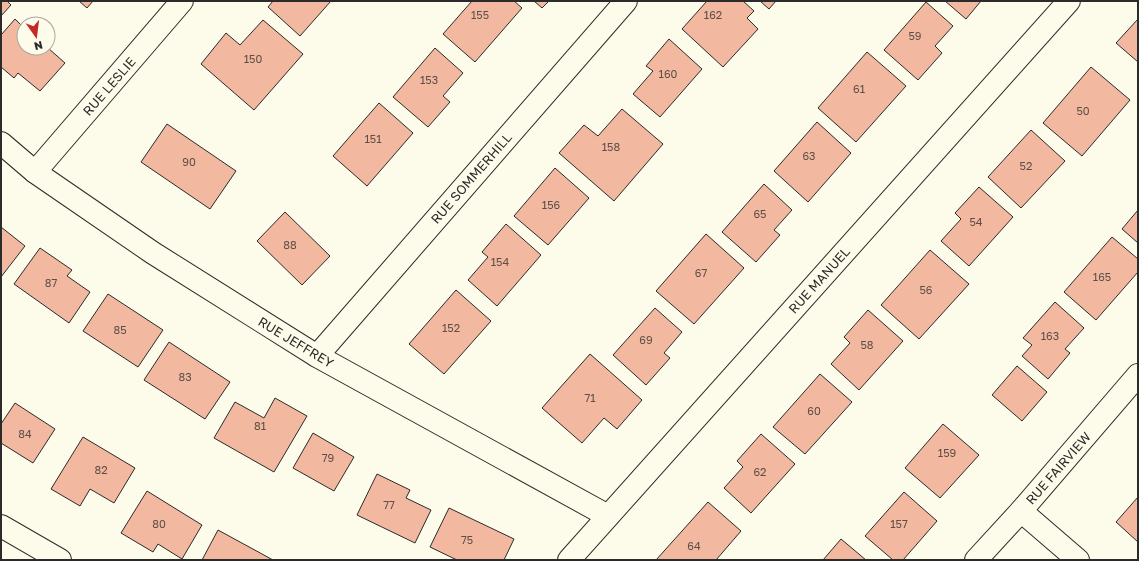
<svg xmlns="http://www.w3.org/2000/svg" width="1139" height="561" viewBox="0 0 1139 561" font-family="'Golos Text',sans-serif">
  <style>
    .building { fill: #f2b8a0; stroke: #2b2b2b }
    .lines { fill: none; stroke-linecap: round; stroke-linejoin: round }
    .minor-casing { stroke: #2b2b2b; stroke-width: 24 }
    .minor { stroke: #fdfbea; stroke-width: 22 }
    .labels { text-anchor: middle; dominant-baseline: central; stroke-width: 3; stroke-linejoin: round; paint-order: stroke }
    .number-label { font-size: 11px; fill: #5d4e48 }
    .street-label { font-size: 13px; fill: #2b2b2b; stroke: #fdfbea }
  </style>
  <rect width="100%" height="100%" fill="#fdfbea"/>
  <g class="building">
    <polygon points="1,1 7,1 11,5 1,16"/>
    <polygon points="79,1 93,1 87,8"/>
    <polygon points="273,1 331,1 300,36 268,7"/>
    <polygon points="472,1 514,1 522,8 475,62 443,34"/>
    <polygon points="534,1 549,1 542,8"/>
    <polygon points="707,1 743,1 754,11 747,18 758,29 723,67 682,29"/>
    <polygon points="760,1 776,1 769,9"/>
    <polygon points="945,1 981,1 966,19"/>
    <polygon points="926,2 953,26 935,46 942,53 918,80 884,50"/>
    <polygon points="15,19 24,28 24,48 48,48 65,63 40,91 18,73 14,78 1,67 1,35"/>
    <polygon points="1138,19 1138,62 1116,43"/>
    <polygon points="263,20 303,54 254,110 201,64 226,33 240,45"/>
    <polygon points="669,39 702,69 660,117 633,94 653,71 646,66"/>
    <polygon points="435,48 463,73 443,96 450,102 428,127 393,97"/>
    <polygon points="867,52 906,86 856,142 818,108"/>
    <polygon points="1091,67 1130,100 1082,156 1043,123"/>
    <polygon points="379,103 413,133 367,186 333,156"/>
    <polygon points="622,109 663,144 614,201 559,153 584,125 598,136"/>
    <polygon points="817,122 851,153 808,202 774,171"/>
    <polygon points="167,124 236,171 210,209 141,162"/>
    <polygon points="1031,130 1065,161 1021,208 988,177"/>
    <polygon points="555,168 589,198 548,245 514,216"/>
    <polygon points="764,184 792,210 774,230 780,235 756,262 722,232"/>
    <polygon points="979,187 1013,217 969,266 941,241 961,219 955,213"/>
    <polygon points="1138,210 1138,243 1122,229"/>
    <polygon points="285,212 330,256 302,285 257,241"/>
    <polygon points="506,224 541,255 497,306 468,280 488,257 482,252"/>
    <polygon points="1,227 25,246 1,277"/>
    <polygon points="706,234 744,268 694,324 656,291"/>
    <polygon points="1112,237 1138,259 1138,272 1096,320 1064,292"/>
    <polygon points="40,248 72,270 67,276 90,292 69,323 14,284"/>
    <polygon points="930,250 969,284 919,339 881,305"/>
    <polygon points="456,290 491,321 444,374 409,344"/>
    <polygon points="108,294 163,330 138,367 83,331"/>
    <polygon points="1055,302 1084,328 1065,349 1070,353 1048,379 1022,356 1032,345 1023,338"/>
    <polygon points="655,308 682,332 664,353 670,358 646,385 613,355"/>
    <polygon points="868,310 903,341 859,390 831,364 850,343 844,337"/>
    <polygon points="169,342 230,382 205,419 144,380"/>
    <polygon points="590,354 642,400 617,429 604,418 582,443 542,408"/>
    <polygon points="1017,366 1047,392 1022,421 992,395"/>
    <polygon points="820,374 852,402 805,454 773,427"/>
    <polygon points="275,398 307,416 274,472 214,438 235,402 264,418"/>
    <polygon points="15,403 55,429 33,463 1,443 1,424"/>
    <polygon points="943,424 979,455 940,498 905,468"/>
    <polygon points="313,433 354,457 334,491 293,468"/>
    <polygon points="761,434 795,464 751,513 724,488 743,467 737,461"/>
    <polygon points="83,437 135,468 114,503 90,489 80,506 51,489"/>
    <polygon points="377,474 410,490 406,498 431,510 415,543 357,515"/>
    <polygon points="147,491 202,525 182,559 158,544 153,552 121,533"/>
    <polygon points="904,492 937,521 903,560 893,560 865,536"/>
    <polygon points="1138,497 1138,542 1116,522"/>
    <polygon points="708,502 741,531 716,560 656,560"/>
    <polygon points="449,508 514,539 504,560 457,560 430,547"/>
    <polygon points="218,530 273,560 202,560"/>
    <polygon points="841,539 866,560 823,560"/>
  </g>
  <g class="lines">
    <g class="minor-casing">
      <g id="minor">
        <polyline points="1,143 35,172 153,253 317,356 608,516"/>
        <polyline points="35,172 182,1"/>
        <polyline points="317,356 626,1"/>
        <polyline points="1021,511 1078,560"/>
        <polyline points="1,526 60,560"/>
        <polyline points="569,560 1069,1"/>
        <polyline points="976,560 1021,511 1138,375"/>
      </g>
    </g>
    <use href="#minor" class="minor"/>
  </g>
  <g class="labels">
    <g class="number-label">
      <text x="480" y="14">155</text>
      <text x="713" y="14">162</text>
      <text x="915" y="35">59</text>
      <text x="253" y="58">150</text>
      <text x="668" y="73">160</text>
      <text x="429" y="79">153</text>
      <text x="859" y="88">61</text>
      <text x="1083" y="110">50</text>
      <text x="373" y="138">151</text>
      <text x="611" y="146">158</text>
      <text x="809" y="155">63</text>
      <text x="189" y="161">90</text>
      <text x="1026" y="165">52</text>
      <text x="551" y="204">156</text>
      <text x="760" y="213">65</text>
      <text x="976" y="221">54</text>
      <text x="290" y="244">88</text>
      <text x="500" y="261">154</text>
      <text x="701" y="272">67</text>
      <text x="1102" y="276">165</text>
      <text x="51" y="282">87</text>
      <text x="926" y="289">56</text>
      <text x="451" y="327">152</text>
      <text x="120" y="329">85</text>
      <text x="1050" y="335">163</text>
      <text x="646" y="339">69</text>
      <text x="867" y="344">58</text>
      <text x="185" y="376">83</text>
      <text x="590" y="397">71</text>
      <text x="814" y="410">60</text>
      <text x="260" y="425">81</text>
      <text x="25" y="433">84</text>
      <text x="947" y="452">159</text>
      <text x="328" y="457">79</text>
      <text x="101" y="469">82</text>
      <text x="760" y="471">62</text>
      <text x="389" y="504">77</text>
      <text x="159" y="523">80</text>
      <text x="899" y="523">157</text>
      <text x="467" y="539">75</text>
      <text x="694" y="545">64</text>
    </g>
    <g class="street-label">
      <text transform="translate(109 86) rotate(-49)">RUE LESLIE</text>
      <text transform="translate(471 178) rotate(-49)">RUE SOMMERHILL</text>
      <text transform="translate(819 280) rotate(-48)">RUE MANUEL</text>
      <text transform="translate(296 342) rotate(31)">RUE JEFFREY</text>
      <text transform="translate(1058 468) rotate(-49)">RUE FAIRVIEW</text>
    </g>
  </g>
  <rect width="1139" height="561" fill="none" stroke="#2b2b2b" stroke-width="4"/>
  <g transform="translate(36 36) rotate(166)"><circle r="19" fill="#fdfbea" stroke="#a9a89e"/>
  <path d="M0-3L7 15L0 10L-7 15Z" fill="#c62828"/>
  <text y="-6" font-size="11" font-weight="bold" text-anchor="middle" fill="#2b2b2b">N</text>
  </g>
</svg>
